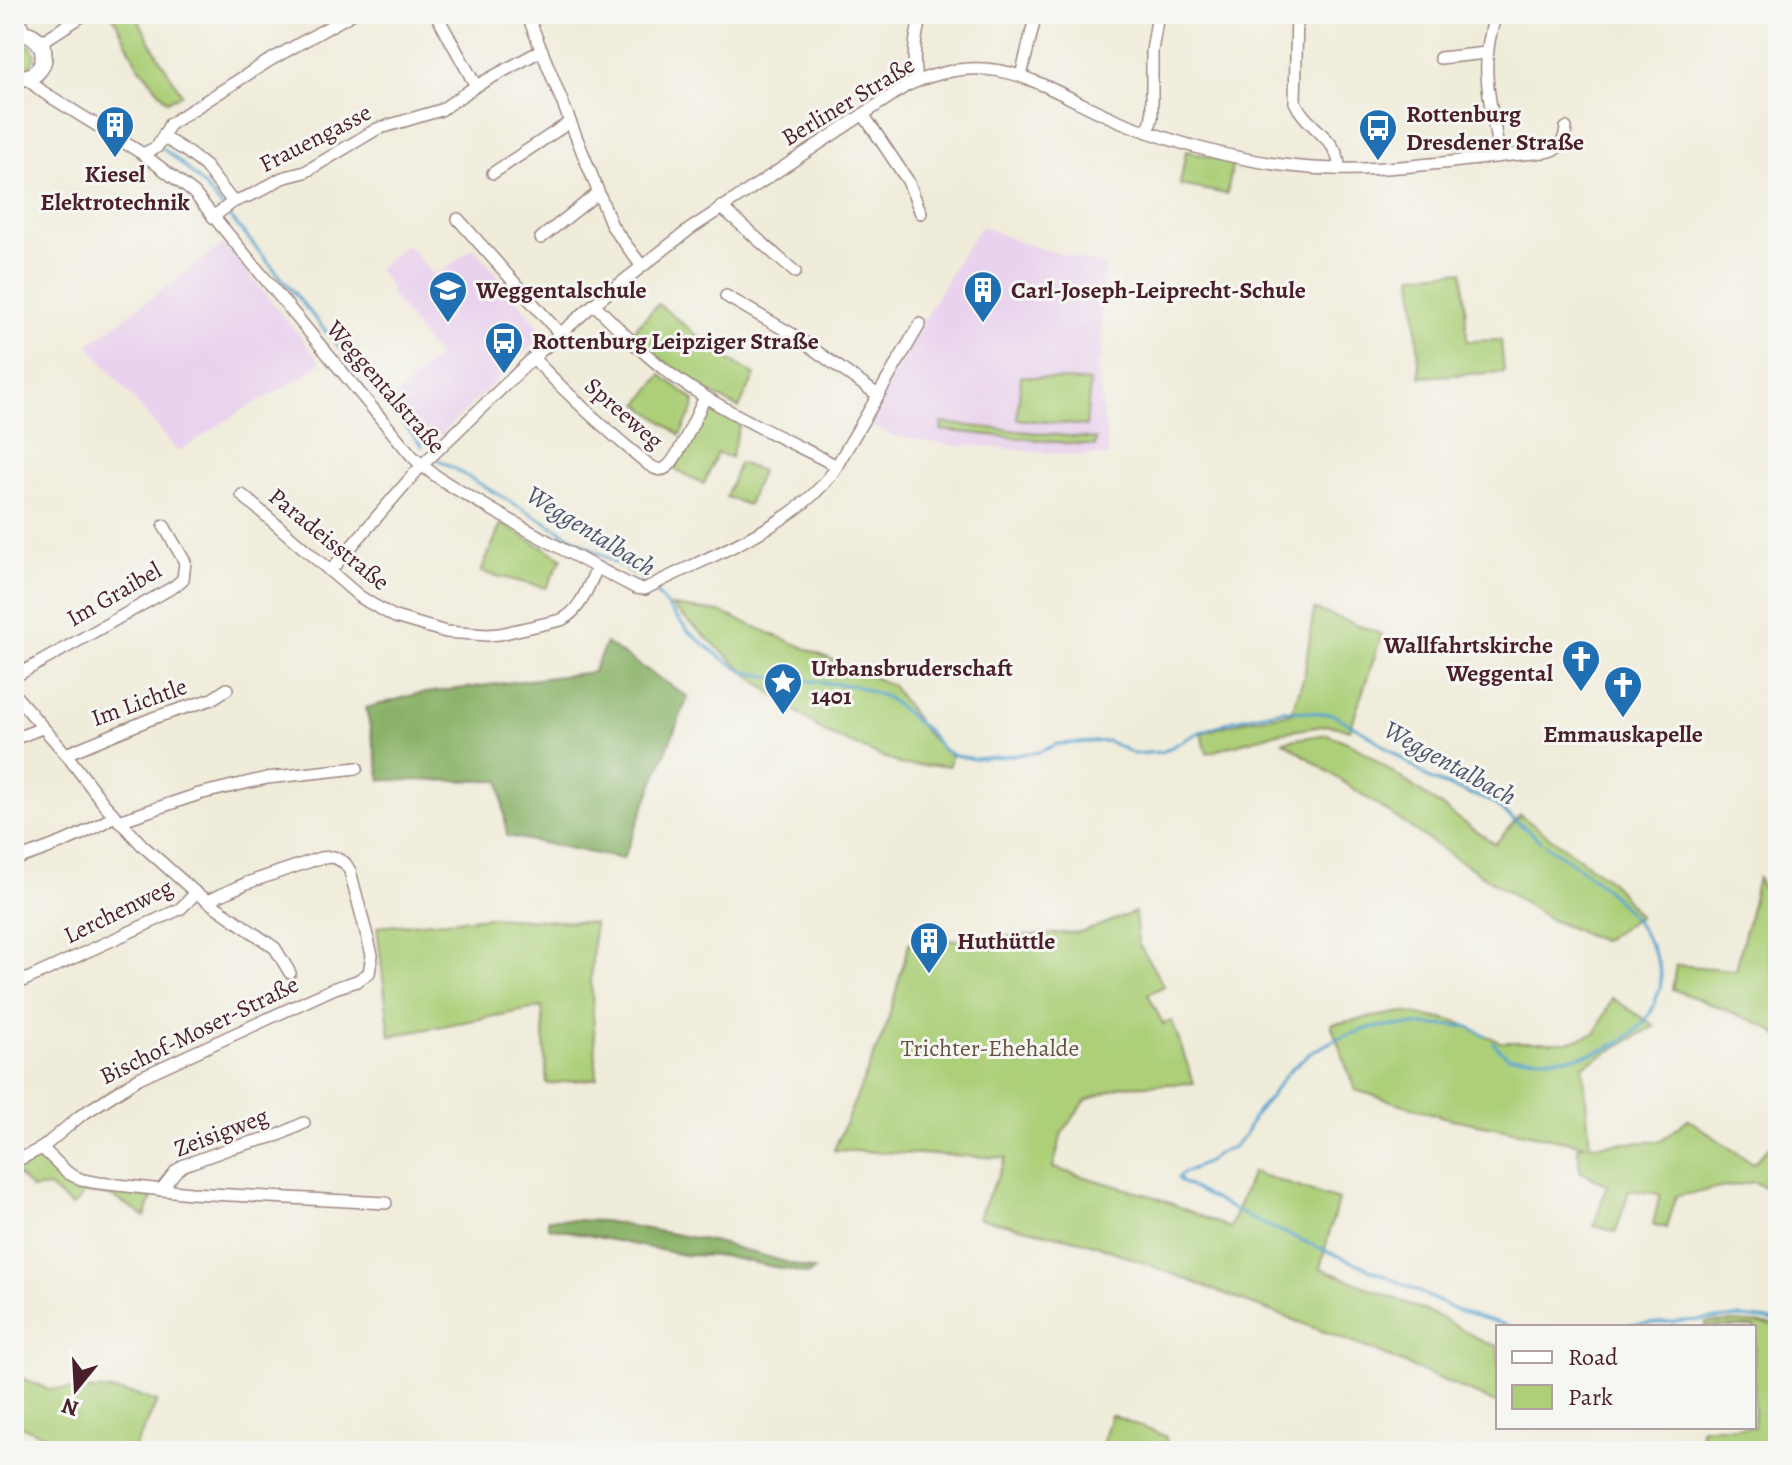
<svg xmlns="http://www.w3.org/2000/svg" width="1792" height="1465" viewBox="0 0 1792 1465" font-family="Alegreya,serif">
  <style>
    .built { fill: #e9d2ed }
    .green { fill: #accf78; stroke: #7b7752; stroke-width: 2 }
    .forest { fill: #89b268; stroke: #6a684a; stroke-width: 2 }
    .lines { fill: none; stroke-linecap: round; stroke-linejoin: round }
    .stream { stroke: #54a3ce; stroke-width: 3 }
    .minor-casing { stroke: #9d8682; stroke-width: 14 }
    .secondary-casing { stroke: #9d8682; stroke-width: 19 }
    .minor { stroke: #fff; stroke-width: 11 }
    .secondary { stroke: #fff; stroke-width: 16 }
    .labels { text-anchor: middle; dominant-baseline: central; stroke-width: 6; stroke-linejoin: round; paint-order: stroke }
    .street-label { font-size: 24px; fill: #4a1f2b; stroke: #f6f6f2 }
    .poi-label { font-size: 24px; font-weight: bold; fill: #4a1f2b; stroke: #f6f6f2; text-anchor: start }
    .park-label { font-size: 24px; fill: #675442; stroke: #f6f6f2 }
    .water-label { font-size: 26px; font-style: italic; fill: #4e546c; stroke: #f6f6f2 }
  </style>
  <rect width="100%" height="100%" fill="#f6f6f2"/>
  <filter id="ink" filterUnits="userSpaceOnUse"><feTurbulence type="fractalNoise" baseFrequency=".0125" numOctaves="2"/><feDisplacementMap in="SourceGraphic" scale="16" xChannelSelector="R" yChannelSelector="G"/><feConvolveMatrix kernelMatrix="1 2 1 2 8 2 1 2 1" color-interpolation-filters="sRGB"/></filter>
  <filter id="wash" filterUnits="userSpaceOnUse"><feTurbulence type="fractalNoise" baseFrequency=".006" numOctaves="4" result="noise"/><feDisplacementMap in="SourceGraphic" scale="32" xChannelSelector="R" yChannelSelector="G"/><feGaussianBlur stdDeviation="1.8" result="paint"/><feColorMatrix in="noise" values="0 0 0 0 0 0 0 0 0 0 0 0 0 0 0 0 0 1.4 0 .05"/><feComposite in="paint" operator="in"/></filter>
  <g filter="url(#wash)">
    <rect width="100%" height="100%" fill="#f0ecda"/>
    <g class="built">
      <polygon points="981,226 1022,243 1105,266 1101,294 1102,354 1097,367 1109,456 1073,455 967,445 961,447 894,436 865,424 958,260"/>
      <polygon points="224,244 321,362 302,378 244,409 178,452 88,345"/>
      <polygon points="407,244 435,277 474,247 541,329 538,340 431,444 426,445 420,443 388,403 438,357 389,292 392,288 377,270"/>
    </g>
    <g class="green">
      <polygon points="112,14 135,14 160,59 182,94 167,101 137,64"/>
      <polygon points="22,42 31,46 35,54 32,64 23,68 14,66 14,45"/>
      <polygon points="1186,151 1233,162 1227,194 1180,185"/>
      <polygon points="1463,271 1467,341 1501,340 1504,372 1420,377 1413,275"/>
      <path d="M658,304L725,357L755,375L739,408C697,388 665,364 631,333Z"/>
      <polygon points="661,375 694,400 693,409 680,435 639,404"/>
      <polygon points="1021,376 1090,382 1086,426 1017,419"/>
      <polygon points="713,411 740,423 731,458 717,453 704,484 674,469 703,415"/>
      <polygon points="942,423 1096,439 1095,446 941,430"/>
      <polygon points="739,463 761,471 748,505 726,497"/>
      <polygon points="501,524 562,558 546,588 481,572"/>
      <polygon points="671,606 720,612 892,685 926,733 951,756 949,766 902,765 824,732 752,678"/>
      <polygon points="1314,609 1382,634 1350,730 1329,725 1278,733 1207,753 1201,733 1243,721 1291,713 1304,677"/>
      <polygon points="1327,734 1354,745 1495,844 1520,815 1611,881 1639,916 1602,941 1551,920 1448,853 1283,741"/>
      <polygon points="1758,878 1778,918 1778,934 1768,942 1778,996 1778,1036 1766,1026 1672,989 1676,965 1736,970"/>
      <polygon points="1135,912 1138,943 1164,986 1148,994 1163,1024 1172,1021 1194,1083 1123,1086 1086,1100 1062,1133 1053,1168 1155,1197 1230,1228 1252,1172 1338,1200 1320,1268 1440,1317 1484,1342 1498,1346 1498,1404 1377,1352 1094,1244 978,1218 1006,1158 834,1150 886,1027 909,943 1083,932"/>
      <polygon points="491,917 594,923 591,979 597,1078 547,1084 542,1007 390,1036 377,927"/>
      <polygon points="1612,998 1655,1026 1583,1066 1590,1145 1661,1141 1688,1119 1753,1164 1778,1137 1778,1194 1754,1182 1676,1196 1667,1228 1653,1224 1660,1194 1629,1190 1616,1232 1594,1226 1607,1185 1580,1171 1578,1146 1586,1145 1447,1118 1355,1090 1331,1024 1403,1012 1458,1022 1500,1042 1567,1042 1596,1033"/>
      <path d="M37,1159C53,1165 65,1180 81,1185C103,1193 129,1193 152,1197L145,1217C123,1203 111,1190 83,1194L77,1203L71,1206L49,1187L32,1189L14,1171V1167Z"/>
      <polygon points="1736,1322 1778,1325 1778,1451 1700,1451 1701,1427 1754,1427 1754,1327 1706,1327 1706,1323"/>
      <polygon points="14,1375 48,1389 106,1390 135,1394 157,1402 133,1451 66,1451 61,1443 14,1423"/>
      <polygon points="1111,1415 1165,1436 1167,1442 1164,1451 1100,1451"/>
    </g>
    <g class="forest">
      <polygon points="606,643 688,697 623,859 507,836 500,781 381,780 366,708 417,694 593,672"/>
      <polygon points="548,1219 604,1221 716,1242 814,1270 808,1274 722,1256 684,1255 548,1227"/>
    </g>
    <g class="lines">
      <g class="stream">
        <path d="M163,149C186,165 205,186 222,207"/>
        <polyline points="227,213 422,446"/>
        <polyline points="439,460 645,580 688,631 719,656 744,672 772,677 856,686 888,698 928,731 943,750 953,755 974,759 1014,755 1039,752 1058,744 1108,741 1134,754 1162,752 1198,733 1234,720 1284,710 1332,714 1366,733 1430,779 1492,802 1541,841"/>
        <polyline points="1485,1035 1467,1026 1415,1025 1373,1027 1336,1039 1307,1055 1286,1074 1270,1097 1255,1114 1245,1135 1232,1148 1218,1153 1208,1162 1183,1173 1178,1178 1181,1182 1252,1219 1388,1277 1456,1310 1512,1327"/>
        <path d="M1493,1043L1508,1057C1536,1057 1566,1061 1594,1053C1622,1044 1648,1028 1656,999C1658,994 1661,987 1661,981C1662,969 1656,957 1651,946C1628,901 1588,872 1546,845"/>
        <polyline points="1602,1327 1742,1317 1778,1321"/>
      </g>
    </g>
  </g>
  <g filter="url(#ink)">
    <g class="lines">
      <g class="minor-casing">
        <g id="minor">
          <polyline points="436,14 476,86"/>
          <polyline points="527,14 612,226 641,265"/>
          <path d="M1297,14L1295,102C1306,128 1340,139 1339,168"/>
          <path d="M1496,14C1477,71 1492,100 1499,156"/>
          <polyline points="37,39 46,39 85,14"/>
          <polyline points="1440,58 1486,53"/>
          <polyline points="1021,76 1036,14"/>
          <path d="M26,78L43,92L143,154L194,193L412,456C434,478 462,492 489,508C537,536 586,562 636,588L645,589C704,557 794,528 833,472L920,324"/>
          <path d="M917,81C911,59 916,35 921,14"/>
          <polyline points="863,114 908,181 921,213"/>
          <polyline points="1148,132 1152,117 1152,51 1158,14"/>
          <polyline points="163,137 186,151 205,166 233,202"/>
          <polyline points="143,154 157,147 170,124 267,62 352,14"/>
          <polyline points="493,173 570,122"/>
          <polyline points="721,207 795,272"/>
          <polyline points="213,217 233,202 256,193 282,178 305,172 377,129 441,110 476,86 542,50"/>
          <polyline points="458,219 560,334"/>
          <polyline points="541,238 598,193"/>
          <polyline points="726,296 792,334 878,395"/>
          <path d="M594,304C620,330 646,357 676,378C726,413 783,438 837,466"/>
          <path d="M533,358C570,397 608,432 649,465C656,469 660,472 667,467C678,459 698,412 705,397"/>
          <path d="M242,495L359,596L370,603L395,617L446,632L487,635L500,634L561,620C581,611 588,586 597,568"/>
          <path d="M330,571L421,466L533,358L594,304L690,229L906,86C1002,42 1044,92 1129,125C1179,144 1229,158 1282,165C1353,175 1425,165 1495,157C1513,154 1532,154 1550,151C1561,148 1565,139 1566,128"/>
          <polyline points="14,677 175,586 183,579 185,562 164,526"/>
          <polyline points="14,694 66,754 104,804 142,845 196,893 275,948 290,973"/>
          <polyline points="14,739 42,728"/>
          <polyline points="66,754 153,718 212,699 227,689"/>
          <polyline points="119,821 199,794 267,778 357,768"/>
          <path d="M14,860C49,848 83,836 114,816"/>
          <polyline points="14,985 180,909 196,893"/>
          <polyline points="42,1148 68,1173 82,1180 99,1183 191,1193 386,1203"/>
          <polyline points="14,1162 42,1148 80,1116 139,1078 335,988 357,981 369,973 372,955 350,871 345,863 334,857 320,858 247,883 207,901"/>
          <polyline points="161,1190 176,1171 184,1165 231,1148 279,1135 304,1123"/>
        </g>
      </g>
      <g class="secondary-casing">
        <g id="secondary">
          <polyline points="15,14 22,33"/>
          <path d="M14,34C54,27 53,85 14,77"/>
        </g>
      </g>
      <use href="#minor" class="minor"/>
      <use href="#secondary" class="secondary"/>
    </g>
  </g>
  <defs>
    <g id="building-pin" transform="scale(2)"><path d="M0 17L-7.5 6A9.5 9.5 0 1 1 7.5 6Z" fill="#1f6fb2" stroke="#f6f6f2"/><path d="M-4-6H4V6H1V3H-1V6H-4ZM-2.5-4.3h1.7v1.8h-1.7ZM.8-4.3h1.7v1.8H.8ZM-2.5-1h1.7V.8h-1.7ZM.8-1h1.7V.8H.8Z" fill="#fff"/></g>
    <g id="bus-pin" transform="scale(2)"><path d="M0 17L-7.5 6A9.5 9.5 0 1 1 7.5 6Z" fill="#1f6fb2" stroke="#f6f6f2"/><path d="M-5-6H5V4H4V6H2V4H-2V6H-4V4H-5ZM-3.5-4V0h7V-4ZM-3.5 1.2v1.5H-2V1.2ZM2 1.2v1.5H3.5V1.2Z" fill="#fff"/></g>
    <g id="school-pin" transform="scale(2)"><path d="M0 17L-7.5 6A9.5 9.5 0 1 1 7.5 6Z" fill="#1f6fb2" stroke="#f6f6f2"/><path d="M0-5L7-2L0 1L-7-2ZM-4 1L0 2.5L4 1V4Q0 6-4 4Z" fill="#fff"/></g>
    <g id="church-pin" transform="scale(2)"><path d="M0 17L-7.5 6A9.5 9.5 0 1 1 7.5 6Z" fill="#1f6fb2" stroke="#f6f6f2"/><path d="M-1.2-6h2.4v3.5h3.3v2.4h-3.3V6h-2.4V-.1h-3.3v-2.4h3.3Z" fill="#fff"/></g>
    <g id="sight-pin" transform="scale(2)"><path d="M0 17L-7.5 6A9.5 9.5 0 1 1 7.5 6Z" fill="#1f6fb2" stroke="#f6f6f2"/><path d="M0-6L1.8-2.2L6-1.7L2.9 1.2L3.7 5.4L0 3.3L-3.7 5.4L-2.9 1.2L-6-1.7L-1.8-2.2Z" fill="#fff"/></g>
  </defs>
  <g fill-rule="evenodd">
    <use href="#building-pin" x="115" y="125"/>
    <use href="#bus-pin" x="1378" y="128"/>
    <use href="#school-pin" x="448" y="290"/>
    <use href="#building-pin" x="983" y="290"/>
    <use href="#bus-pin" x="504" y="341"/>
    <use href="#church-pin" x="1581" y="659"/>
    <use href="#sight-pin" x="783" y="682"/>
    <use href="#church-pin" x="1623" y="685"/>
    <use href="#building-pin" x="929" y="941"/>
  </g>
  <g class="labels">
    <g class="street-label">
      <text transform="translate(848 101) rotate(-31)">Berliner Straße</text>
      <text transform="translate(315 138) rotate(-27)">Frauengasse</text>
      <text transform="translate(386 387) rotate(49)">Weggentalstraße</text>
      <text transform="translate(624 413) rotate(41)">Spreeweg</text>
      <text transform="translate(329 539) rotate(39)">Paradeisstraße</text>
      <text transform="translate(114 594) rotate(-30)">Im Graibel</text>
      <text transform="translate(139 702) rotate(-20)">Im Lichtle</text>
      <text transform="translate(118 911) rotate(-26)">Lerchenweg</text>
      <text transform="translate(199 1030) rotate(-26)">Bischof-Moser-Straße</text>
      <text transform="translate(221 1132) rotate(-21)">Zeisigweg</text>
    </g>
    <g class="poi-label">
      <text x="1406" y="114">Rottenburg<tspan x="1406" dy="28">Dresdener Straße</tspan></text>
      <text x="115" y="174" text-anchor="middle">Kiesel<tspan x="115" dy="28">Elektrotechnik</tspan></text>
      <text x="476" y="290">Weggentalschule</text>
      <text x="1011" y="290">Carl-Joseph-Leiprecht-Schule</text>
      <text x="532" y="341">Rottenburg Leipziger Straße</text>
      <text x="1553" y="645" text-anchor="end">Wallfahrtskirche<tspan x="1553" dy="28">Weggental</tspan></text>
      <text x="811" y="668">Urbansbruderschaft<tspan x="811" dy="28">1401</tspan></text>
      <text x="1623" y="734" text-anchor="middle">Emmauskapelle</text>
      <text x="957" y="941">Huthüttle</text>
    </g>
    <g class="park-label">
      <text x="990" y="1048">Trichter-Ehehalde</text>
    </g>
    <g class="water-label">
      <text transform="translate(591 531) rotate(32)">Weggentalbach</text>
      <text transform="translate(1450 763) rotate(29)">Weggentalbach</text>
    </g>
  </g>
  <rect width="1792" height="1465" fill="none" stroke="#f6f6f2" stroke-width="48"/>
  <rect x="1496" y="1325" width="260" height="104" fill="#f6f6f2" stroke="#b1a0a2" stroke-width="2"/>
  <rect x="1512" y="1351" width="40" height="12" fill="#ffffff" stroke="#b1a0a2" stroke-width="2"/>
  <text x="1568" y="1365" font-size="24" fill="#4a1f2b">Road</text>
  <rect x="1512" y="1385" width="40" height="24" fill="#accf78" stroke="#b1a0a2" stroke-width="2"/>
  <text x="1568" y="1405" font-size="24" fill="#4a1f2b">Park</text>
  <g transform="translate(76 1389) rotate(198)" stroke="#f6f6f2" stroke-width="6" paint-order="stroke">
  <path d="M0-6L14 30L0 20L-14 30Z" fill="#4a1f2b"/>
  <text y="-12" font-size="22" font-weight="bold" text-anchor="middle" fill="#4a1f2b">N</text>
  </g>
</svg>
